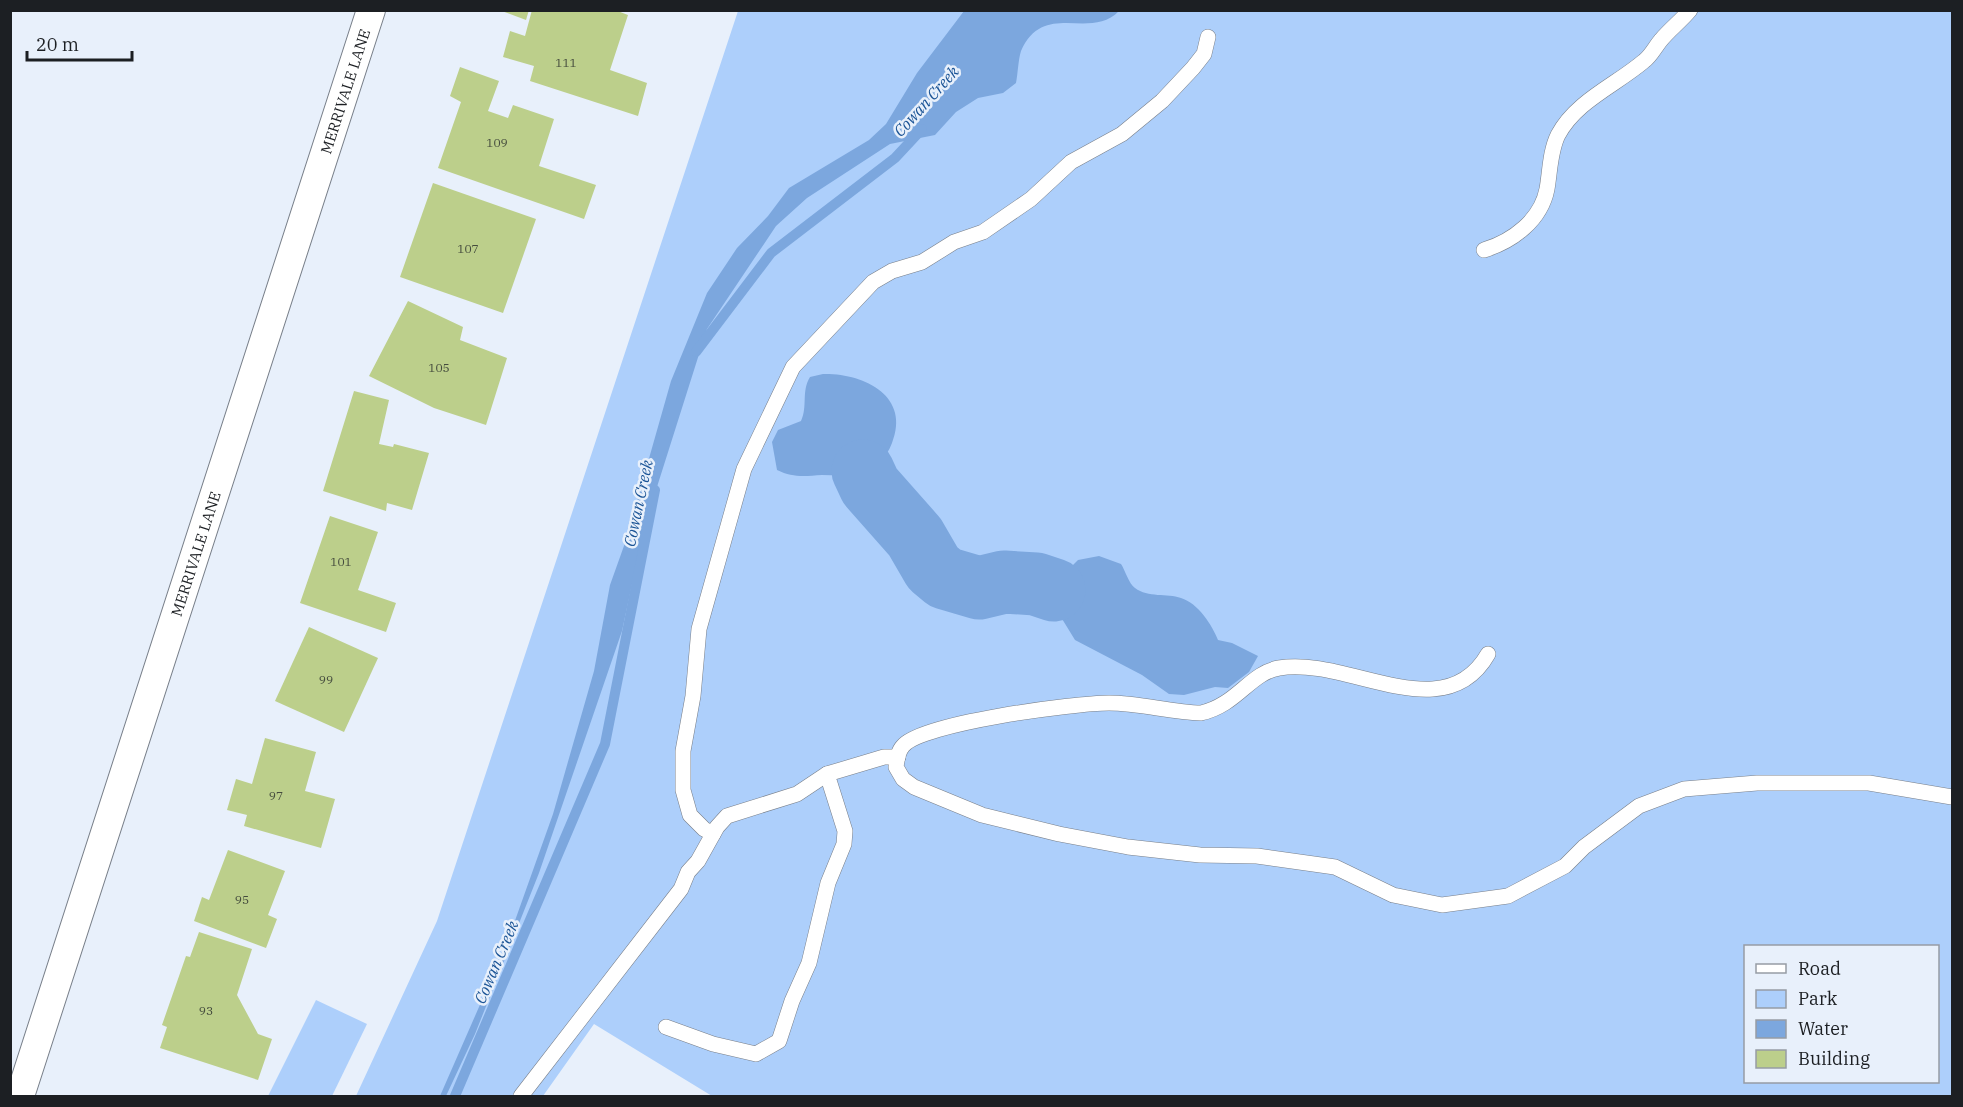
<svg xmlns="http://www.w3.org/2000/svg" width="1963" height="1107" viewBox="0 0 1963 1107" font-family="'IBM Plex Serif',serif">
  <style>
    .green { fill: #adcffb; fill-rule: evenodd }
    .water { fill: #7ca7de }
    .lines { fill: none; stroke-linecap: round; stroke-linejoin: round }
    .stream { stroke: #7ca7de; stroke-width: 10 }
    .river { stroke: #7ca7de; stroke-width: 63 }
    .building { fill: #bccf8b }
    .lane-casing { stroke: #787f89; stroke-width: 16 }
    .street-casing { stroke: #787f89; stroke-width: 30 }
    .lane { stroke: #fff; stroke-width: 15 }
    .street { stroke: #fff; stroke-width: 28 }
    .labels { text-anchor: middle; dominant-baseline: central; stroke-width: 5; stroke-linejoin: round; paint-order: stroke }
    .number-label { font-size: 12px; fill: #444b3d }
    .street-label { font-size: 15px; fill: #1c1f23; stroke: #e8f0fb }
    .water-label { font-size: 16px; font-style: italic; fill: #1b5496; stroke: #e8f0fb }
  </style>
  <rect width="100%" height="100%" fill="#e8f0fb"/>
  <g class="green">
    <path d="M738,11H1952V1096H712L594,1024L543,1096H356L437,921ZM1746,946H1938V1082H1746Z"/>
    <polygon points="316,1000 367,1024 332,1096 268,1096"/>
  </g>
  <g class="water">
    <path d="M964,11H1119C1090,41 1044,0 1021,51C1018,61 1018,73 1016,83L1003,93L978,98L956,112L935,135L890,144L807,198L776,226L707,329L644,528L622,631L539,873L475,1034L446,1096H440L507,943L553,814L594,671L610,585L625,543L671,381L707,293L737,248L768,216L789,188L869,140L886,124L917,73Z"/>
    <path d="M823,374C864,373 911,396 892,443C886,459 875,468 859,473C847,477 835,475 822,475C805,476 793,478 777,470L772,442L778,430L801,421C808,406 801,392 810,377Z"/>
    <path d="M1099,556L1121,564C1125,570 1129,584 1135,588C1148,598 1167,593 1181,598C1198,603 1212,625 1218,640L1232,643L1258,656L1249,672L1228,688L1215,687L1184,695L1169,694L1142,675L1075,640L1056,609L1059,579L1078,560Z"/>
  </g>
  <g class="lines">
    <g class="stream">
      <polyline points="696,352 771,253 895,158 922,129"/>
      <polyline points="455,1096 605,744 655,490"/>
    </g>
    <polyline class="river" points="863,471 870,486 915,537 933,568 945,578 979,588 1004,582 1036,584 1054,590"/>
  </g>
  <g class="building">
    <polygon points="499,10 529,10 526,20"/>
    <polygon points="532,10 615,10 628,15 610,70 647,83 638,116 530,81 534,66 503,57 510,31 525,36"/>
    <polygon points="460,67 499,81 488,111 508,118 513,105 554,119 539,166 596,185 584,219 438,168 461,102 450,96"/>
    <polygon points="433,183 536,219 503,313 400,277"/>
    <polygon points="408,301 463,327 460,340 507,358 486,425 434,408 369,376"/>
    <polygon points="354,391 389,400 379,444 393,447 394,444 429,453 412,510 387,503 386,511 323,491"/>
    <polygon points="330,516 378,532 358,590 396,603 386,632 300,603"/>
    <polygon points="309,627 378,658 344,732 275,701"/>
    <polygon points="265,738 316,752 305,791 335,799 321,848 244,826 247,815 227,810 236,779 252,784"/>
    <polygon points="228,850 285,871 268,915 277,919 266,948 194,921 202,897 209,900"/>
    <polygon points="199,932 252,949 237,995 258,1034 272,1039 258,1080 160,1048 167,1027 162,1025 186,956 190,957"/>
  </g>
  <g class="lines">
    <g class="lane-casing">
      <g id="lane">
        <path d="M1484,250C1513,241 1541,220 1547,189C1550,172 1550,151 1558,135C1576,101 1616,85 1644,61C1651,56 1655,47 1661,40C1670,29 1681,21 1690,10"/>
        <path d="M1488,654C1444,731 1347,656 1279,668C1250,673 1237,705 1201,713C1170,712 1140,703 1109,703C1076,703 921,723 903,746C898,751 897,760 896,767L903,779L914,787L982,815L1059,834L1128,847L1200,855L1257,856L1335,867L1393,895L1442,905L1508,896L1565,866L1584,847L1639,806L1684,789L1757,783H1869L1952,797"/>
        <polyline points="713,834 704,829 690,815 683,790 683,751 693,696 699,629 744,469 793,367 873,282 892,271 922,262 954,242 983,232 1031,199 1071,162 1122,134 1162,101 1193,68 1204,54 1208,37"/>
        <polyline points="666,1027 713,1044 756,1054 779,1041 792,1001 809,963 828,883 844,844 845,831 827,774 884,757 898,757"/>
        <polyline points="521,1096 681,889 688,872 698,861 717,827 727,816 797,794 827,774"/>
      </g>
    </g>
    <g class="street-casing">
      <g id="street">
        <path id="s1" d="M20,1096L371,10"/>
      </g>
    </g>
    <use href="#lane" class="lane"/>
    <use href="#street" class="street"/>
  </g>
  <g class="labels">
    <g class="number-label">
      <text x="566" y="62">111</text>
      <text x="497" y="142">109</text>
      <text x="468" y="248">107</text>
      <text x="439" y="367">105</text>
      <text x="341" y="561">101</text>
      <text x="326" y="679">99</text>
      <text x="276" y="795">97</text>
      <text x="242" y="899">95</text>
      <text x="206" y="1010">93</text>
    </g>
    <g class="street-label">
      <text stroke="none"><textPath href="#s1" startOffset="1056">MERRIVALE LANE</textPath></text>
      <text stroke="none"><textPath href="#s1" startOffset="570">MERRIVALE LANE</textPath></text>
    </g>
    <g class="water-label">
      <text transform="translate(926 101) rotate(-48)">Cowan Creek</text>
      <text transform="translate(638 503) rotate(-78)">Cowan Creek</text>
      <text transform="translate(496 962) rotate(-67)">Cowan Creek</text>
    </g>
  </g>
  <rect width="1963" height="1107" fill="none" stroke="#1c1f23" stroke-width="24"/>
  <rect x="1744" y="945" width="195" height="138" fill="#e8f0fb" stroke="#969ca5" stroke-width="1.5"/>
  <rect x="1756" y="964" width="30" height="9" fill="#ffffff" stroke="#969ca5" stroke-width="1.5"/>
  <text x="1798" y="975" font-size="18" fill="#1c1f23">Road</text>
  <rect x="1756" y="990" width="30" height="18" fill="#adcffb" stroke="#969ca5" stroke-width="1.5"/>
  <text x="1798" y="1005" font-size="18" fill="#1c1f23">Park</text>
  <rect x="1756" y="1020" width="30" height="18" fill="#7ca7de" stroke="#969ca5" stroke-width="1.5"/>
  <text x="1798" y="1035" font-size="18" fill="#1c1f23">Water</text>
  <rect x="1756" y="1050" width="30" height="18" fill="#bccf8b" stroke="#969ca5" stroke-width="1.5"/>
  <text x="1798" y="1065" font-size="18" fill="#1c1f23">Building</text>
  <path d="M27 51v9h105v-9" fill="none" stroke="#1c1f23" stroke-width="3"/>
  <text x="36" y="51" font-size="18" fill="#1c1f23" stroke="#e8f0fb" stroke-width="4.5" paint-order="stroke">20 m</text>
</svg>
